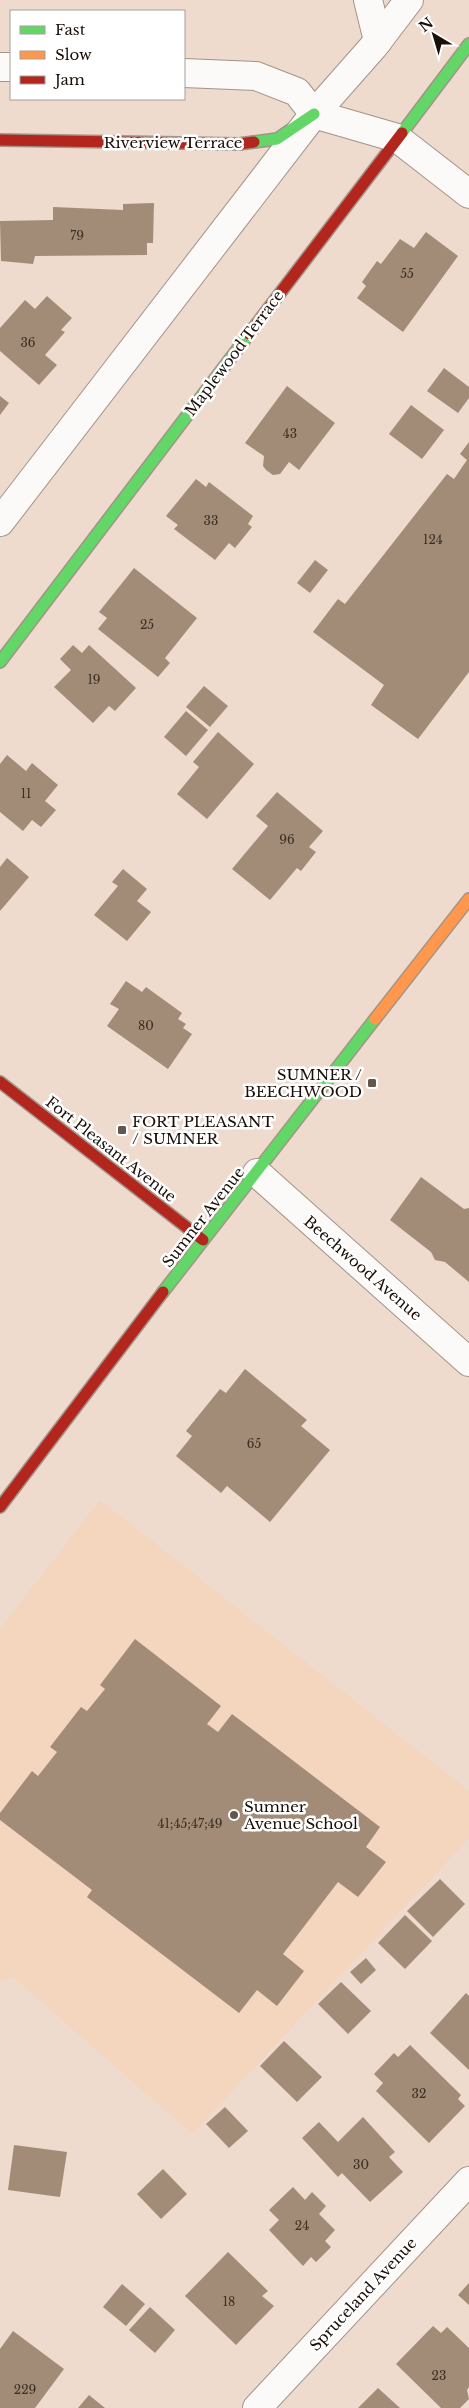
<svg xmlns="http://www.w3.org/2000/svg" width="469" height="2408" viewBox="0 0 469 2408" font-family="'Libre Baskerville',serif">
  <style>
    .built { fill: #f4d5be }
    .building { fill: #a28c77 }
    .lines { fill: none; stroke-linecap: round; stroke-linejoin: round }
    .street-casing { stroke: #a29489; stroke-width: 30 }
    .fast-casing { stroke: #a29489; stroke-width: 14 }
    .slow-casing { stroke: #a29489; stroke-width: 14 }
    .jam-casing { stroke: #a29489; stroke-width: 14 }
    .street { stroke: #fcfaf8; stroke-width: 28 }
    .fast { stroke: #63d668; stroke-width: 11 }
    .slow { stroke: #ff974d; stroke-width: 11 }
    .jam { stroke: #b3261e; stroke-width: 11 }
    .poi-dot { fill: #64564c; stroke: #fff; stroke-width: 2 }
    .labels { text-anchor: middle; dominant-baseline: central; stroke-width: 5; stroke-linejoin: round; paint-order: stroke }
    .number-label { font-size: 12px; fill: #3c2e23 }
    .street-label { font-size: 15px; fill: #1a0f07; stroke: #fff }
    .poi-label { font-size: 15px; fill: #1a0f07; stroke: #fff; text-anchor: start }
  </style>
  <rect width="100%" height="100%" fill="#eedbcd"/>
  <polygon class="built" points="100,1500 469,1791 469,1838 192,2134 13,1977 2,1982 0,1980 0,1629"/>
  <g class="building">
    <polygon points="154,203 153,243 147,243 147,255 35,256 33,264 1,261 0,221 53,220 53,207 123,210 123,204"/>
    <polygon points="426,232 458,256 403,332 357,298 366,286 362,282 377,261 381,264 400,239 414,248"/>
    <polygon points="47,296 72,318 61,330 65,332 45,355 57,365 39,385 0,351 0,328 25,300 35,309"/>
    <polygon points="444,368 469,387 469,398 458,413 427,391"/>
    <polygon points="287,386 335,423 299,470 289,462 280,474 273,475 266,470 263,466 264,456 245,443"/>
    <polygon points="0,396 9,403 0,415"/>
    <polygon points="411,405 444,430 422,459 389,434"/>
    <polygon points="469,442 469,672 418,739 371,705 384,685 313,632 338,599 345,604 447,474 454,479 467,460 460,454"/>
    <polygon points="196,479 206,487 209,482 253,516 248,524 252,527 235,548 229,543 215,560 174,529 178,525 166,516"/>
    <polygon points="315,560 328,570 310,593 297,583"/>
    <polygon points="134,568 197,618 165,658 170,663 158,677 98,629 107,618 99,612"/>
    <polygon points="73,645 82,653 89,645 136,688 115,711 109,706 93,723 54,687 71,670 60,659"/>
    <polygon points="204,686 228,706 210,727 186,707"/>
    <polygon points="186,711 208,730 186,756 164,737"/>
    <polygon points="218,732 254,764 207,819 177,794 199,767 193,762"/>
    <polygon points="7,755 26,771 32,763 58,785 45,801 56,810 41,827 32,820 23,831 0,812 0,764"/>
    <polygon points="277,792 323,831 309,847 316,852 301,871 297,868 270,900 232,869 268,826 256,816"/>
    <polygon points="7,858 29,877 0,911 0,867"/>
    <polygon points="123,869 147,889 137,901 151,912 127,941 94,915 118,886 112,882"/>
    <polygon points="126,981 142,992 146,987 182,1013 178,1019 186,1024 183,1028 192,1034 168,1069 107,1026 119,1009 110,1004"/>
    <polygon points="421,1177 464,1209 469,1208 469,1282 445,1262 435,1260 431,1252 390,1220"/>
    <polygon points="245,1369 307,1420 301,1426 330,1450 270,1522 227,1486 221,1493 176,1456 192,1436 186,1431 220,1389 226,1393"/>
    <polygon points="135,1639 221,1706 207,1724 218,1732 232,1714 380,1827 366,1847 386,1862 358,1897 338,1882 283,1954 304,1971 277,2006 257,1990 239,2013 87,1897 92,1890 0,1820 0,1813 32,1771 38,1776 57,1752 50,1747 81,1707 87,1711 105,1689 100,1685"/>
    <polygon points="440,1879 465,1904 433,1937 407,1911"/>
    <polygon points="405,1915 432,1941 405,1969 378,1943"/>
    <polygon points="366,1958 376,1970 361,1984 350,1972"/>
    <polygon points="341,1982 371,2011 348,2034 318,2004"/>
    <polygon points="466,1993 469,1996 469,2070 430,2033"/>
    <polygon points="284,2041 322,2077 297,2102 260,2066"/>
    <polygon points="410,2045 461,2095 458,2099 465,2106 429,2143 376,2091 383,2083 374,2074 394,2053 398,2057"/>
    <polygon points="225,2107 248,2131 229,2148 206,2124"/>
    <polygon points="363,2117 395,2152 389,2157 403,2172 370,2202 342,2173 338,2177 302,2138 319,2122 338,2142"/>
    <polygon points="14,2145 67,2152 60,2197 8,2190"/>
    <polygon points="163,2169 187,2194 161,2219 137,2194"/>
    <polygon points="293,2187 305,2200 312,2192 326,2206 319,2214 335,2230 325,2241 331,2247 316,2262 311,2257 303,2266 269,2230 279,2220 269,2210"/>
    <polygon points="228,2252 268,2291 262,2296 274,2306 236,2345 185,2296"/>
    <polygon points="469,2283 469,2305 458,2295"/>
    <polygon points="122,2284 145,2304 126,2326 103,2307"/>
    <polygon points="150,2307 175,2330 155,2353 129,2330"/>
    <polygon points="433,2326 441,2333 447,2327 469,2348 469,2387 467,2390 469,2399 460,2408 441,2408 396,2364"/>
    <polygon points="13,2331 64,2369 35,2408 0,2408 0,2349"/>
    <polygon points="378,2388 400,2408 358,2408"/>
    <polygon points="89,2395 105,2408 78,2408"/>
  </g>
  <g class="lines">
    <g class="street-casing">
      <g id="street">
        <polyline points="368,0 378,41"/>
        <polyline points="0,67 11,67"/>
        <polyline points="184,73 256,76 297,92 314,114 397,138 469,194"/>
        <polyline points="0,522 314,114 374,46 409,0"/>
        <polyline points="257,1173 469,1362"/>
        <polyline points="257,2408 469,2181"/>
      </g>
    </g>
    <g class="fast-casing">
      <g id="fast">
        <polyline points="402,133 469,44"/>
        <polyline points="254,142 277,139 314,114"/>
        <polyline points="0,662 249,334"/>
        <polyline points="163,1292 375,1019"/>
      </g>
    </g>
    <g class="slow-casing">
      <polyline id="slow" points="375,1019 469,899"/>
    </g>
    <g class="jam-casing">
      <g id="jam">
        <polyline points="0,140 239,144 254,142"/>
        <polyline points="249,334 402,133"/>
        <polyline points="0,1082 203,1240"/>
        <polyline points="0,1507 163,1292"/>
      </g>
    </g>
    <use href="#street" class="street"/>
    <use href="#fast" class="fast"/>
    <use href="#slow" class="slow"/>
    <use href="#jam" class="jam"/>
  </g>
  <g class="poi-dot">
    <rect x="367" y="1078" width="10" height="10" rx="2.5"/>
    <rect x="117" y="1125" width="10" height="10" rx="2.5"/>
    <circle cx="234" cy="1815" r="5"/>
  </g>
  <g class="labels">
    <g class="number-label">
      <text x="77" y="235">79</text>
      <text x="407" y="273">55</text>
      <text x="28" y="342">36</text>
      <text x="290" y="433">43</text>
      <text x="211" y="520">33</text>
      <text x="433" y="539">124</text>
      <text x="147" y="624">25</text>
      <text x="94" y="679">19</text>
      <text x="26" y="793">11</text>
      <text x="287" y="839">96</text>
      <text x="146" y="1025">80</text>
      <text x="254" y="1443">65</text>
      <text x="190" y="1823">41;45;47;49</text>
      <text x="419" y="2093">32</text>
      <text x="361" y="2164">30</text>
      <text x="302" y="2225">24</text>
      <text x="229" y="2301">18</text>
      <text x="439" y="2375">23</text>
      <text x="25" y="2389">229</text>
    </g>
    <g class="street-label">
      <text x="173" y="142">Riverview Terrace</text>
      <text transform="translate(234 353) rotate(-53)">Maplewood Terrace</text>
      <text transform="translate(111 1149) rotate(38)">Fort Pleasant Avenue</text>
      <text transform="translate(203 1217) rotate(-52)">Sumner Avenue</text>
      <text transform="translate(363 1268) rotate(41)">Beechwood Avenue</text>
      <text transform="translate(363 2294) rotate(-47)">Spruceland Avenue</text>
    </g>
    <g class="poi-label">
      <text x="362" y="1074" text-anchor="end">SUMNER /<tspan x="362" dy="17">BEECHWOOD</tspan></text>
      <text x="132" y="1121">FORT PLEASANT<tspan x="132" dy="17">/ SUMNER</tspan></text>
      <text x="244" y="1806">Sumner<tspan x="244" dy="17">Avenue School</tspan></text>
    </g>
  </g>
  <rect x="10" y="10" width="175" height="90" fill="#ffffff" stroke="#a39f9c"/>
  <rect x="20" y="26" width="25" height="8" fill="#63d668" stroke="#a39f9c"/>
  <text x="55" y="35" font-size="15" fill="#1a0f07">Fast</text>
  <rect x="20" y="51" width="25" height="8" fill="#ff974d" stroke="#a39f9c"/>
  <text x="55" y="60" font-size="15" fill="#1a0f07">Slow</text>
  <rect x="20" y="76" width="25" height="8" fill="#b3261e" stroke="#a39f9c"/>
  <text x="55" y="85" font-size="15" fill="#1a0f07">Jam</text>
  <g transform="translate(434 35) rotate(322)" stroke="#ffffff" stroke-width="4" paint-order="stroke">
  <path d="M0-4L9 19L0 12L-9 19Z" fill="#1a0f07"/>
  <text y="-8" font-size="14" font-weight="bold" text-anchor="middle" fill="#1a0f07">N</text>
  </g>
</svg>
